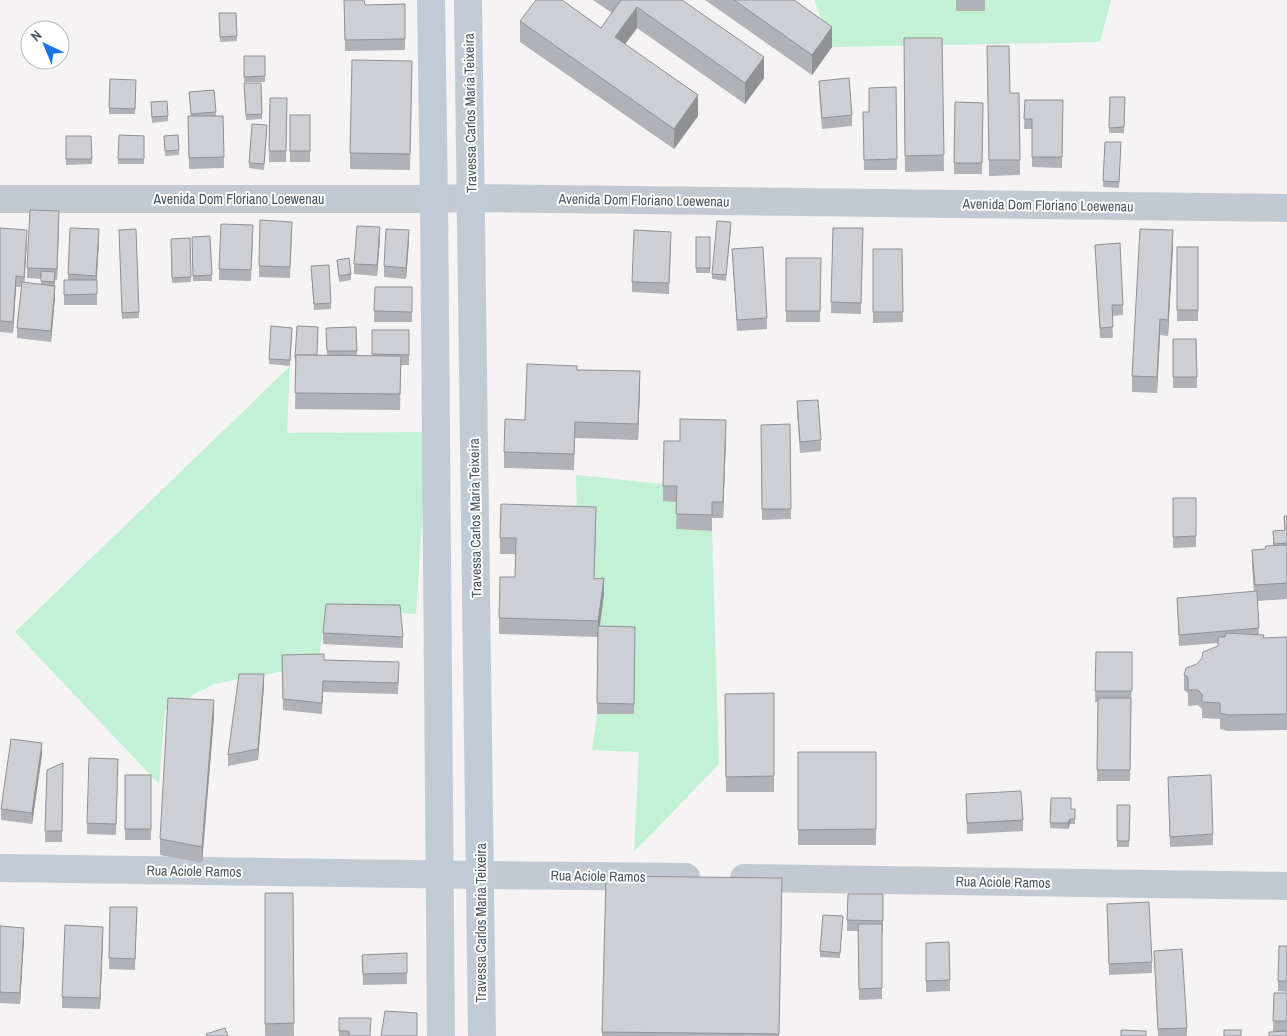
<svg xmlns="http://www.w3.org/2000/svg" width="1287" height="1036" viewBox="0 0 1287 1036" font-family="'Archivo Narrow',sans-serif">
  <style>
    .green { fill: #c3f1d5 }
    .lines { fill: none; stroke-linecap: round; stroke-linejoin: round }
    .street { stroke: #c1cad2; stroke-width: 28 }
    .secondary { stroke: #c1cbd6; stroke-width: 28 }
    .wall { fill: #b0b2b7 }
    .shaded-wall { fill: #909195 }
    .building { fill: #cdcfd5; stroke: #909195 }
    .labels { text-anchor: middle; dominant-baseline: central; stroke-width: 4; stroke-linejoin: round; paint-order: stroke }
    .street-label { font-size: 14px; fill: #4a5661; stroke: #fff }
  </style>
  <rect width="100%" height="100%" fill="#f5f3f3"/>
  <g class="green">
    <polygon points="814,0 1111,0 1100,42 832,47"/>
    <polygon points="290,366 287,433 428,432 416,614 326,609 318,665 214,684 165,710 159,784 15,632"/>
    <polygon points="576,475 663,484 677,502 677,529 712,531 719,764 634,852 639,752 592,750 597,714 598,637 594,595 596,523 577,522"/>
  </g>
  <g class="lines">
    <g class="street">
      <polyline points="0,199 434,199 471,198 1287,208"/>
      <polyline points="480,875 686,877"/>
      <polyline points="744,878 1287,886"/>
    </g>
    <g class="secondary">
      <polyline points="431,0 434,199 441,1036"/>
      <polyline points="468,0 482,1036"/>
      <polyline points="0,868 480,875"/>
    </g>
  </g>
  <g class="wall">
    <polygon points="344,0 365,5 405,4 405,50 345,51"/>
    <polygon points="593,0 682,0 764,78 745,104 637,28 625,44 698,116 674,149 520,42 520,21 601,28 612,13"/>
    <polygon points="705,0 794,0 832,47 812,75"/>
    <rect x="956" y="0" width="29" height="11"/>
    <polygon points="219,13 236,13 237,41 220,42"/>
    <polygon points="904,38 942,38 944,171 905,172"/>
    <polygon points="987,46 1010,93 1019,93 1020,175 989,176"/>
    <rect x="244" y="56" width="21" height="26"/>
    <polygon points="412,77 410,170 350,169 350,153"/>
    <polygon points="136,80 135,114 109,114 109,108"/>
    <polygon points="819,81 852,115 852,126 822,129 819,92"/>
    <polygon points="896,87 897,170 864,170 863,112 869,112"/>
    <polygon points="244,89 262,114 262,119 246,120"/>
    <polygon points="214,90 216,116 223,116 224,168 189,169 188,116 191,116 189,92"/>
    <polygon points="1110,97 1125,97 1124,133 1109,133"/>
    <polygon points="270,98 287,98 286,162 269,162"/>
    <polygon points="1025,100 1063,100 1062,168 1032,167 1032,129 1024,129"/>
    <polygon points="151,102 168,116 168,121 152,123"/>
    <polygon points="955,102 983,103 982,174 954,174"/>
    <rect x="290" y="115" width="20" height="47"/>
    <polygon points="267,131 264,170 249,168 249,163"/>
    <polygon points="119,135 144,136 144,164 118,164"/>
    <polygon points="66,136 91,136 92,164 66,165"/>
    <polygon points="164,136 179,150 179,155 165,156"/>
    <polygon points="1105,142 1121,142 1119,188 1103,187"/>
    <polygon points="59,222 57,280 55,280 55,297 51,342 17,338 17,328 22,287 16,287 13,333 0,332 0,228 27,240 24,283 41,285 41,279 27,278 27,268"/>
    <polygon points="731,227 726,281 712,279 712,274"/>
    <polygon points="833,228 863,228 861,314 831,313"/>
    <polygon points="136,229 139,318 122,319 119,230"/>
    <polygon points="292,233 290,278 259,277 259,266"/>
    <polygon points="253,235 251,281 219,280 219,269"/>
    <polygon points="210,236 212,281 193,281 192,237"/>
    <rect x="696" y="237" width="14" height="36"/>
    <polygon points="190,238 191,282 172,283 171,239"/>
    <polygon points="380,238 377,276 354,274 354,264"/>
    <polygon points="99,240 97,280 97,305 64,305 64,280 68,280 68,274"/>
    <polygon points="409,241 406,279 384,277 384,266"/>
    <polygon points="671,243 669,294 632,292 632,282"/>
    <polygon points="1095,245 1123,305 1123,315 1112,316 1113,338 1100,338"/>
    <polygon points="1173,246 1168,336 1160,335 1157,393 1132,392 1132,376"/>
    <rect x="1177" y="247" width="21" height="74"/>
    <polygon points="732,249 767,318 767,329 737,331"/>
    <polygon points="873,249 902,249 903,322 873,323"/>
    <polygon points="786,258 821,258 820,322 786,322"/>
    <polygon points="337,260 351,274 351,280 339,282"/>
    <polygon points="311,271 331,303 331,309 314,310"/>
    <polygon points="375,287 412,287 412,322 374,322"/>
    <polygon points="356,327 357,356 372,356 372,330 409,330 409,365 401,365 400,410 295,409 296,364 295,364 295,358 317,355 327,355 326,328"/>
    <polygon points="292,333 290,366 269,364 269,359"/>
    <polygon points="1173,339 1196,339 1197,388 1173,388"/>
    <polygon points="577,370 640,387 638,440 575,438 574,470 504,468 504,452 525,420"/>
    <polygon points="797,401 821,440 821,451 800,453 797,412"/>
    <polygon points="790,424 791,519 762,520 761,425"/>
    <polygon points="726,436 723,518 712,518 712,531 676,529 677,502 663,501 663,486 680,441"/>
    <polygon points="1173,498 1196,498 1196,547 1173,548"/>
    <polygon points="1287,516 1287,599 1257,601 1259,635 1264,638 1287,637 1287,730 1228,731 1220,729 1220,719 1202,718 1202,709 1198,705 1188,706 1188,693 1184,690 1184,675 1218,646 1218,643 1179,646 1177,598 1254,592 1252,566 1252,550 1265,549 1273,546 1273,531 1284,530"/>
    <polygon points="596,522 594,579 604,594 600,626 635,627 634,714 597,714 598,637 499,634 499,618 515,577 515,554 500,554 500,538"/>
    <polygon points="323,633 403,637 403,648 323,644"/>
    <polygon points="1096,652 1132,652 1130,781 1097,781 1098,702 1095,702"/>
    <polygon points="282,655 324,660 399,673 398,694 323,692 322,714 283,710"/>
    <polygon points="264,685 258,760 228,766 228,755"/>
    <polygon points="774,693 774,792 726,792 725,694"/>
    <polygon points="214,716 202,863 160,855 160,839"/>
    <rect x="798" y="752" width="78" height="93"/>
    <polygon points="42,754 32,824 1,820 1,809"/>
    <polygon points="63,763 62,842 45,842 47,770"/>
    <polygon points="118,769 116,835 87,834 87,823"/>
    <rect x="125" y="775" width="26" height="65"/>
    <polygon points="1168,777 1213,834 1213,845 1170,847"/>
    <polygon points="966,794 1023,820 1023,831 967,834"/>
    <polygon points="1051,798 1071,809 1075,809 1075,824 1070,824 1068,829 1050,828"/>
    <polygon points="1117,805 1130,805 1129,847 1117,847"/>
    <polygon points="606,876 782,899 779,1036 602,1036"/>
    <polygon points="265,893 293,893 294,1036 265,1036"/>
    <polygon points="883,894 883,932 882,932 882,999 859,1000 858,931 847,931 847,920"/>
    <polygon points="1107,904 1152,962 1152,973 1109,975"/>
    <polygon points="110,907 137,907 135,970 109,969"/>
    <polygon points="843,916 840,958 820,957 820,951"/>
    <polygon points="0,926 24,939 20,1004 0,1003"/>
    <polygon points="103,938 100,1009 62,1008 62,997"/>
    <polygon points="949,942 950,991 926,992 926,943"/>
    <polygon points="1287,946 1287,992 1278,991 1278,981"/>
    <polygon points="1154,951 1187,1028 1187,1036 1158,1036"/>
    <polygon points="407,953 407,984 363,985 362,955"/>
    <polygon points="1274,993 1287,993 1287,1036 1273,1031"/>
    <polygon points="339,1018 370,1036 339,1036"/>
  </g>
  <g class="shaded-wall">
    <polygon points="637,7 637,28 615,58 615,37"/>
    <polygon points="832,27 832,47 812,75 812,55"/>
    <polygon points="764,57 764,78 745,104 745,83"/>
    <polygon points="698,95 698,116 674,149 674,129"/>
    <polygon points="59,211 59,222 57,280 57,269"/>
    <polygon points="380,227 380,238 377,276 377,265"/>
    <polygon points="99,229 99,240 96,286 96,276"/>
    <polygon points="27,230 27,240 24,287 24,277"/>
    <polygon points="409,230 409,241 406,279 406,268"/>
    <polygon points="1173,230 1173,246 1168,336 1168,320"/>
    <polygon points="16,276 16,287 13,333 13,322"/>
    <polygon points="55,286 55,297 51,342 51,331"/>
    <polygon points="1160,319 1160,335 1157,393 1157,377"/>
    <polygon points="640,371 640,387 638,440 638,424"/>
    <polygon points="726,420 726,436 723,518 723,502"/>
    <polygon points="596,507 596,522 594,595 594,579"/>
    <polygon points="604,578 604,594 598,637 598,621"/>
    <polygon points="264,674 264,685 258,760 258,749"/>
    <polygon points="214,700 214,716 202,863 202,847"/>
    <polygon points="42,743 42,754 32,824 32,813"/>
    <polygon points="1070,819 1070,824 1068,829 1068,823"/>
    <polygon points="103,927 103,938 100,1009 100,998"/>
    <polygon points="24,928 24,939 20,1004 20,993"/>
  </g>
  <g class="building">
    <polygon points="344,0 364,0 365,5 405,4 405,39 345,40"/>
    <polygon points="536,0 562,0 601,28 621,0 682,0 764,57 745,83 637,7 615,37 698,95 674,129 520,21"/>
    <polygon points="734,0 794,0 832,27 812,55"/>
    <polygon points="219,13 236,13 237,36 220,37"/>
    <polygon points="904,38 942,38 944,155 905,156"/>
    <polygon points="987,46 1009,46 1010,93 1019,93 1020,160 989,160"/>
    <polygon points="244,56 265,56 265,76 244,77"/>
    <polygon points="352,60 412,61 410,154 350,153"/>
    <polygon points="849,78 852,115 822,118 819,81"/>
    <polygon points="110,79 136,80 135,109 109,108"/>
    <polygon points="244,83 261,83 262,114 246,115"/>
    <polygon points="896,87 897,159 864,160 863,112 869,112 869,88"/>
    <polygon points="214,90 216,112 191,114 189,92"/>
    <polygon points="1110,97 1125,97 1124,127 1109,128"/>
    <polygon points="270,98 287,98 286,151 269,151"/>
    <polygon points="1025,100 1063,100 1062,157 1032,157 1032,119 1024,119"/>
    <polygon points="167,101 168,116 152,117 151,102"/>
    <polygon points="955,102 983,103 982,163 954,163"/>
    <rect x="290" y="115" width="20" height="36"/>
    <polygon points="188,116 223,116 224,157 189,158"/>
    <polygon points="252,124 267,125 264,164 249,163"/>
    <polygon points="119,135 144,136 144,159 118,159"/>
    <polygon points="178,135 179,150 165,151 164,136"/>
    <polygon points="66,136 91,136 92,159 66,159"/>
    <polygon points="1105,142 1121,142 1119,182 1103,181"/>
    <polygon points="30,210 59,211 57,269 27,268"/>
    <polygon points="260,220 292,222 290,267 259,266"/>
    <polygon points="717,221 731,222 726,275 712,274"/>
    <polygon points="221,224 253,225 251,270 219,269"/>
    <polygon points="357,226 380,227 377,265 354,264"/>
    <polygon points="0,228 27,230 24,277 16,276 13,322 0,321"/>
    <polygon points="70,228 99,229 96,276 68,274"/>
    <polygon points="833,228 863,228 861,303 831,302"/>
    <polygon points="136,229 139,312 122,313 119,230"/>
    <polygon points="386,229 409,230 406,268 384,266"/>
    <polygon points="1140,229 1173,230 1168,320 1160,319 1157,377 1132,376"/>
    <polygon points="634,230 671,232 669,283 632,282"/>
    <polygon points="210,236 212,275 193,276 192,237"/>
    <rect x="696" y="237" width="14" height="31"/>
    <polygon points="190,238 191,277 172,278 171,239"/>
    <polygon points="1120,243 1123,305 1112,305 1113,327 1100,328 1095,245"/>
    <polygon points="763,247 767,318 737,320 732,249"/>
    <rect x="1177" y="247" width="21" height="63"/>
    <polygon points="873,249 902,249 903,312 873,312"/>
    <polygon points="349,258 351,274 339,276 337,260"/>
    <polygon points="786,258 821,258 820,311 786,311"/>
    <polygon points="329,265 331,303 314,304 311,266"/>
    <polygon points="41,271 55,272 54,282 41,281"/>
    <polygon points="64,280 97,280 97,294 64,295"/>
    <polygon points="22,282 55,286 51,331 17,328"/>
    <polygon points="375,287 412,287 412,312 374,311"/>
    <polygon points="271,326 292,328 290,360 269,359"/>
    <polygon points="297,326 318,327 317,355 296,355 296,358 295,358"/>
    <polygon points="356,327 357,351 327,351 326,328"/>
    <polygon points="372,330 409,330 409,355 372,354"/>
    <polygon points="1173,339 1196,339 1197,377 1173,377"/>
    <polygon points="296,355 401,356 400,394 295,393"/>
    <polygon points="527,364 577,366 577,370 640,371 638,424 575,422 574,454 504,452 505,419 525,420"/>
    <polygon points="818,400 821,440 800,442 797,401"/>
    <polygon points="680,419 726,420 723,502 712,502 712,515 676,514 677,486 663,486 664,441 680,441"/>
    <polygon points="790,424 791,509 762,509 761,425"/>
    <polygon points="1173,498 1196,498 1196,536 1173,537"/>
    <polygon points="501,504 596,507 594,579 604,578 598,621 499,618 500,577 515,577 516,538 500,538"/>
    <polygon points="1284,516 1287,516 1287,543 1274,544 1273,531 1285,530"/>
    <polygon points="1287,545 1287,583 1255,585 1252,550 1265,549 1266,546"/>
    <polygon points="1257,591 1259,628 1179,635 1177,598"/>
    <polygon points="326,604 400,605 403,637 323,633"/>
    <polygon points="598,626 635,627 634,704 597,703"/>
    <polygon points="1226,633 1264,635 1263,638 1287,637 1287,714 1228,715 1220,713 1220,703 1202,702 1202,694 1198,690 1188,690 1188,677 1184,675 1186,668 1197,664 1202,658 1203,652 1218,646 1218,637 1225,637"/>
    <polygon points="1096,652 1132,652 1132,691 1095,691"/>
    <polygon points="324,654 324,660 399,662 398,683 323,681 322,703 283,699 282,655"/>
    <polygon points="239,674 264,674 258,749 228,755"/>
    <polygon points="774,693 774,776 726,777 725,694"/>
    <polygon points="168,698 214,700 202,847 160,839"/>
    <polygon points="1098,698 1131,698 1130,770 1097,770"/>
    <polygon points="11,739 42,743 32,813 1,809"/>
    <polygon points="798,752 876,752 876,829 798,830"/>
    <polygon points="89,758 118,759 116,824 87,823"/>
    <polygon points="63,763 62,831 45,831 47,770"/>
    <rect x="125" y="775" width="26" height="54"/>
    <polygon points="1211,775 1213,834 1170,837 1168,777"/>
    <polygon points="1021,791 1023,820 967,823 966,794"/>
    <polygon points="1051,798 1071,798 1071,809 1075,809 1075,819 1070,819 1068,823 1050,823"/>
    <polygon points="1117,805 1130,805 1129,841 1117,841"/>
    <polygon points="606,876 782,878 779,1034 602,1032"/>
    <polygon points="265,893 293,893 294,1023 265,1024"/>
    <polygon points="848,894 883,894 883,921 847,920"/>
    <polygon points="1149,902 1152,962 1109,964 1107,904"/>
    <polygon points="110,907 137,907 135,959 109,958"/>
    <polygon points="823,915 843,916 840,953 820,951"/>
    <polygon points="858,924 882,924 882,988 859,989"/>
    <polygon points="65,925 103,927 100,998 62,997"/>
    <polygon points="0,926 24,928 20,993 0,992"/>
    <polygon points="949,942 950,980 926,981 926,943"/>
    <polygon points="1279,946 1287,946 1287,981 1278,981"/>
    <polygon points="1182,949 1187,1028 1158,1029 1154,951"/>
    <polygon points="407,953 407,973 363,974 362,955"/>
    <polygon points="1274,993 1287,993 1287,1021 1273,1021"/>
    <polygon points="385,1011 417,1013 417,1036 381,1036"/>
    <polygon points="339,1018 371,1018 370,1036 349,1036 349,1031 339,1031"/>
    <polygon points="225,1028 228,1036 207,1036 206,1034"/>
    <polygon points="1121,1030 1146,1031 1146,1036 1121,1036"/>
    <rect x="1224" y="1030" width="17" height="6"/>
    <polygon points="1287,1031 1287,1036 1269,1036 1269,1032"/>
  </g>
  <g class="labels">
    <g class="street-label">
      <text transform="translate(470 113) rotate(-91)">Travessa Carlos Maria Teixeira</text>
      <text x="239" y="199">Avenida Dom Floriano Loewenau</text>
      <text transform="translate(644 200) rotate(1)">Avenida Dom Floriano Loewenau</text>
      <text transform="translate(1048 205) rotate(1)">Avenida Dom Floriano Loewenau</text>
      <text transform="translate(475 518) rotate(-91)">Travessa Carlos Maria Teixeira</text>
      <text transform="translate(194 871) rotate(1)">Rua Aciole Ramos</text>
      <text transform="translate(598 876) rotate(1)">Rua Aciole Ramos</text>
      <text transform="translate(1003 882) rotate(1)">Rua Aciole Ramos</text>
      <text transform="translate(481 923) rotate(-90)">Travessa Carlos Maria Teixeira</text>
    </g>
  </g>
  <g transform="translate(45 45) rotate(316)"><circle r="24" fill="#ffffff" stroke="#b7bbc0"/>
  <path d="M0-4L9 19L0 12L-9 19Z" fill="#1a73e8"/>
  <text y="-8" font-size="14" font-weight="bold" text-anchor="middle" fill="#4a5661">N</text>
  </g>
</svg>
